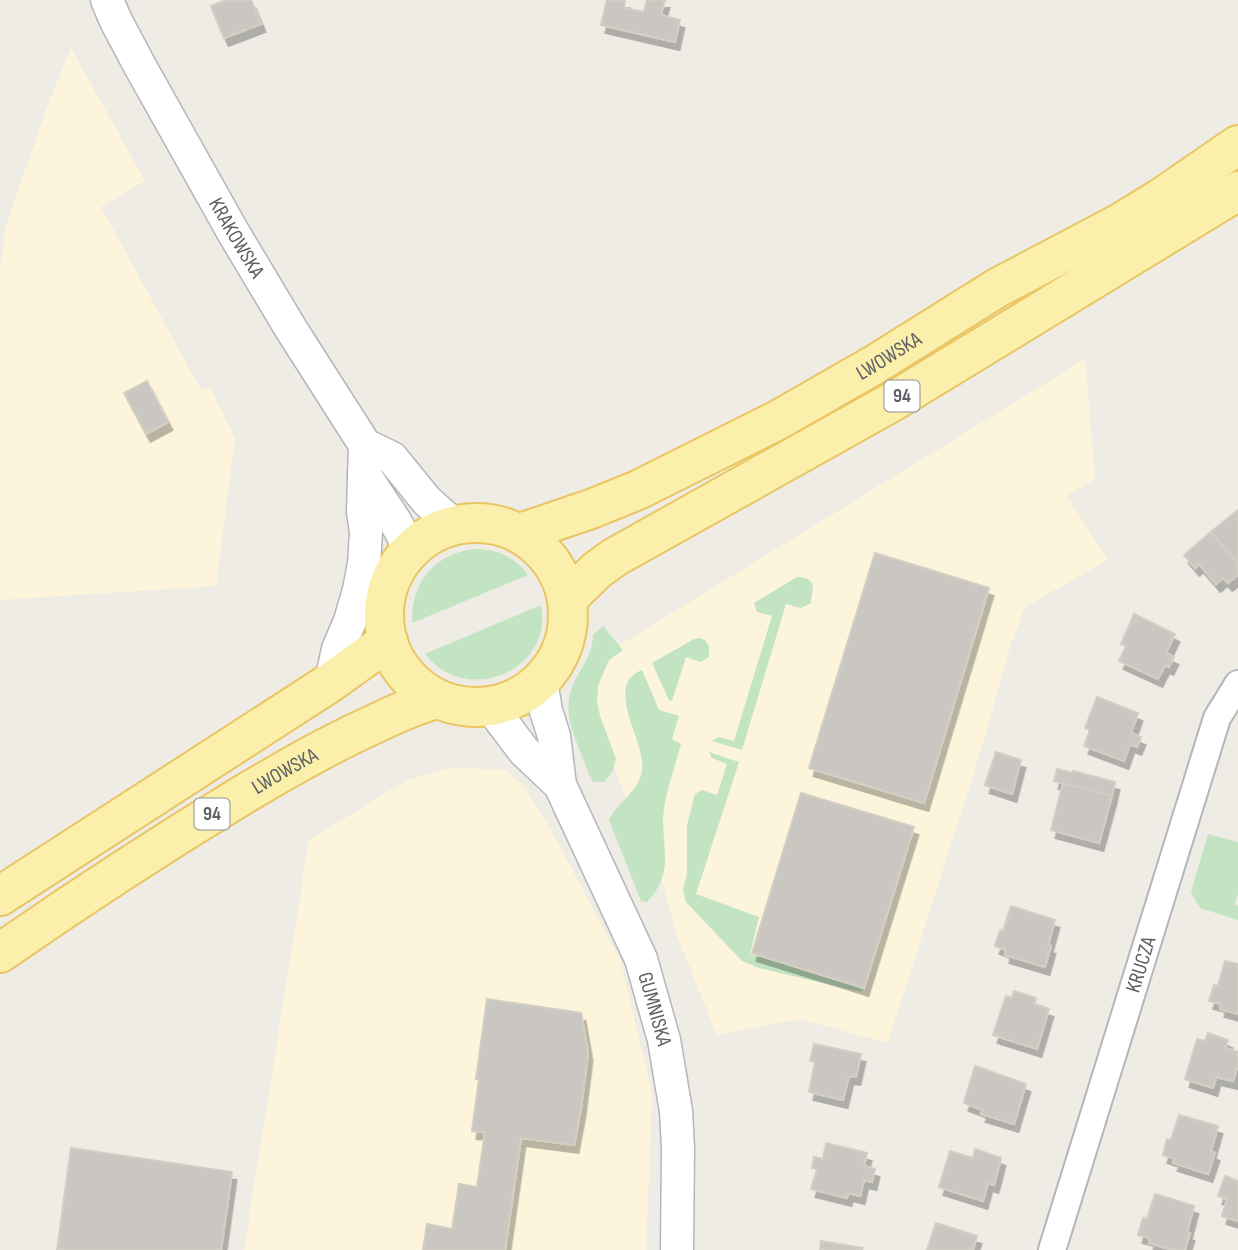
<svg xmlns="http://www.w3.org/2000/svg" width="1238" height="1250" viewBox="0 0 1238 1250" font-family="'Sofia Sans Condensed',sans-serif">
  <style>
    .commercial { fill: #fcf5db }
    .green { fill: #c2e4c2 }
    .building { fill: #cac6c1; stroke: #d2cec3; stroke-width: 2; filter: url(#shadow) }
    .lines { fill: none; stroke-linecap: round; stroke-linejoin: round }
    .minor-casing { stroke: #b4b6ba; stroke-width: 30 }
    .tertiary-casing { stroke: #b4b6ba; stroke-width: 35 }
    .primary-casing { stroke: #eac561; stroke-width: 42 }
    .minor { stroke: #fff; stroke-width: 26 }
    .tertiary { stroke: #fff; stroke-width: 32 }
    .primary { stroke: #fbefac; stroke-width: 38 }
    .labels { text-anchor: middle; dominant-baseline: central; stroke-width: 5; stroke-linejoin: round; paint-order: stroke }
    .shield { fill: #fff; stroke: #8d8f92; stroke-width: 2 }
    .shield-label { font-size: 19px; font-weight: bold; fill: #5c5f64 }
    .street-label { font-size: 21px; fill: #5c5f64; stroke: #fff }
  </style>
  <defs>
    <filter id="shadow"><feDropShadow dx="4.5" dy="8" stdDeviation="0" flood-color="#0004"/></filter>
  </defs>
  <rect width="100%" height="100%" fill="#eeece4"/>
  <g class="commercial">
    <polygon points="71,48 145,181 101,207 201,390 210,387 235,438 216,586 0,600 0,272 6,225 47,107"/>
    <polygon points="1085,359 1095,479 1067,496 1108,560 1025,607 1010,647 984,740 888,1043 799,1019 717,1035 677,935 660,874 628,804 588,695 610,651"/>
    <polygon points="452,767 505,770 524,786 555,837 621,962 652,1094 646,1250 244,1250 309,840 407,780"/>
  </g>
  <g class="green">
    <path d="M473,549C495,549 515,556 528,575L412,623C411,583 433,555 473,549Z"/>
    <path d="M797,577C805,577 809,578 813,585L811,603L801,608L786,604L742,750L712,741L719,737L734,741L772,616L757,612L754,603Z"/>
    <path d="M541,605C554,669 468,708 425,654Z"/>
    <path d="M603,626L623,650L609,660L598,686L597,701L600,716L616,759L612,772L604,782H593C589,775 586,766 583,758C573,734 562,710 573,685C581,667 593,655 593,635Z"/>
    <polygon points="699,638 705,640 709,646 709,657 700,662 686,657 672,701 669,700 652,663 694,639"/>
    <path d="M642,670L659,710L679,716L672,739L681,744C676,763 669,783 665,802C657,841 679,868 647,902L641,901L609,820C618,801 639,792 642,770C647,743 602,685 642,670Z"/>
    <polygon points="709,752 739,762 696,894 759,917 750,954 863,989 861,992 759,968 742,961 686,902 683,890 687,874 687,825 695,794 702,790 717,795 727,764 712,758"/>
    <polygon points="1208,834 1238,842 1238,894 1235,904 1238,906 1238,920 1200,908 1191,892"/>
  </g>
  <g class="building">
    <polygon points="226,0 251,0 261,24 224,38 211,6"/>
    <polygon points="607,0 625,0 624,8 644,12 647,0 665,0 661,15 680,20 675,42 601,25"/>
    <polygon points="147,381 168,422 146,434 124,393"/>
    <polygon points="1238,510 1238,564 1211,532"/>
    <polygon points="1211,532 1238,564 1238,575 1228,583 1223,578 1216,584 1199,564 1195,568 1184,555"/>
    <polygon points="875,553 989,588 924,803 809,768"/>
    <polygon points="1134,614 1175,634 1166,653 1174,657 1169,667 1165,665 1158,679 1119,661 1126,646 1121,644"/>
    <polygon points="1097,697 1138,713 1131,733 1141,737 1137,747 1130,744 1124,761 1084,746 1090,730 1085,728"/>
    <polygon points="996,752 1021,760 1012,794 985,785"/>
    <polygon points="1057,769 1073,773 1073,771 1115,782 1112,796 1054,781"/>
    <polygon points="1063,783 1112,796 1099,843 1051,830"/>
    <polygon points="801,793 914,827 864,988 752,953"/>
    <polygon points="1011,906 1055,920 1048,945 1051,946 1045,967 1005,955 1006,950 995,946 1000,930 1003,931"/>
    <polygon points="1225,961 1238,964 1238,1014 1220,1009 1221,1004 1209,1001 1214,985 1218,986"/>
    <polygon points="1014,991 1036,998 1034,1004 1049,1009 1037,1049 993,1035 1006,996 1012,998"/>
    <polygon points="487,999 581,1013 588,1053 581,1108 574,1145 521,1138 505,1250 423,1250 427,1224 452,1229 459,1184 477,1187 485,1132 472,1131 479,1079 476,1079"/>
    <polygon points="1208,1033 1228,1040 1225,1048 1238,1052 1238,1064 1233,1081 1216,1077 1213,1088 1185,1079 1197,1039 1205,1041"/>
    <polygon points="814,1044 861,1054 856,1077 849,1076 843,1100 809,1092 815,1062 810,1061"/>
    <polygon points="975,1066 1026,1084 1014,1124 981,1114 983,1110 964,1103"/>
    <polygon points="1179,1115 1218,1126 1211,1151 1215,1153 1208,1174 1173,1163 1175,1159 1163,1155 1167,1139 1171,1140"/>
    <polygon points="826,1143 867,1153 864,1166 875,1169 872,1182 864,1180 860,1196 848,1193 847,1198 811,1189 817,1169 812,1168 814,1157 823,1159"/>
    <polygon points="71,1148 232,1172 221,1250 57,1250"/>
    <polygon points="975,1149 1001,1158 994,1185 988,1183 983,1201 939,1187 950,1151 973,1158"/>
    <polygon points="1225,1176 1238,1181 1238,1221 1222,1216 1227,1199 1218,1196"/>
    <polygon points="1155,1194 1194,1206 1187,1232 1190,1233 1185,1250 1173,1250 1149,1243 1150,1238 1138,1235 1143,1218 1147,1219"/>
    <polygon points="936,1223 977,1236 973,1250 927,1250"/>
    <polygon points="821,1241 863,1248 862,1250 820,1250"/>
  </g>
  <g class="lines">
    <g class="minor-casing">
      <g id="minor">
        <path id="s1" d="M1052,1250L1217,718L1238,684"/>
      </g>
    </g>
    <g class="tertiary-casing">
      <g id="tertiary">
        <path id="s2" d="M107,0L116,21L141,68L233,232L291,329L365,445L363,512L366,532L364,564L359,590L350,621L338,649L331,682"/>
        <polyline points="365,445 392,458 427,501 455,526"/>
        <polyline points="364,474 395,521 411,551"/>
        <path id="s3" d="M541,681L546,711L554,736L560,785L641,959L664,1040L676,1111L678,1148L677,1250"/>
        <polyline points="490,706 524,751 560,785"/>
      </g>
    </g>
    <g class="primary-casing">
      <g id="primary">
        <circle cx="476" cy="615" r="92"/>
        <path id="s4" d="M520,533L591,509L638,490L778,420L874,365L997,288L1122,222L1161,198L1238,145"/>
        <polyline points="567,599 597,570 615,557 892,402 1238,191"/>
        <polyline points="0,896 331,682 388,641"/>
        <path id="s5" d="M0,953C79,898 159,846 241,796C283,771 324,747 368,727C391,716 412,706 437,699"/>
      </g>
    </g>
    <use href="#minor" class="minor"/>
    <use href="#tertiary" class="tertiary"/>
    <use href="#primary" class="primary"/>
  </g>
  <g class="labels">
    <g class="shield">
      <rect x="884.5" y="380.5" width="35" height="31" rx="5"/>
      <rect x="194.5" y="798.5" width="35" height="31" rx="5"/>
    </g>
    <g class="shield-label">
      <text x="902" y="396">94</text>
      <text x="212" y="814">94</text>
    </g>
    <g class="street-label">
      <text stroke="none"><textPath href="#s2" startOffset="271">KRAKOWSKA</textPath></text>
      <text stroke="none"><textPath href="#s4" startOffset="410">LWOWSKA</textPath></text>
      <text stroke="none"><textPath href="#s5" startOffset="338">LWOWSKA</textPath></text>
      <text stroke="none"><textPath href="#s1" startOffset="299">KRUCZA</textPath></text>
      <text stroke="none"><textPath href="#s3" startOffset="350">GUMNISKA</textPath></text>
    </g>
  </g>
</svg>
